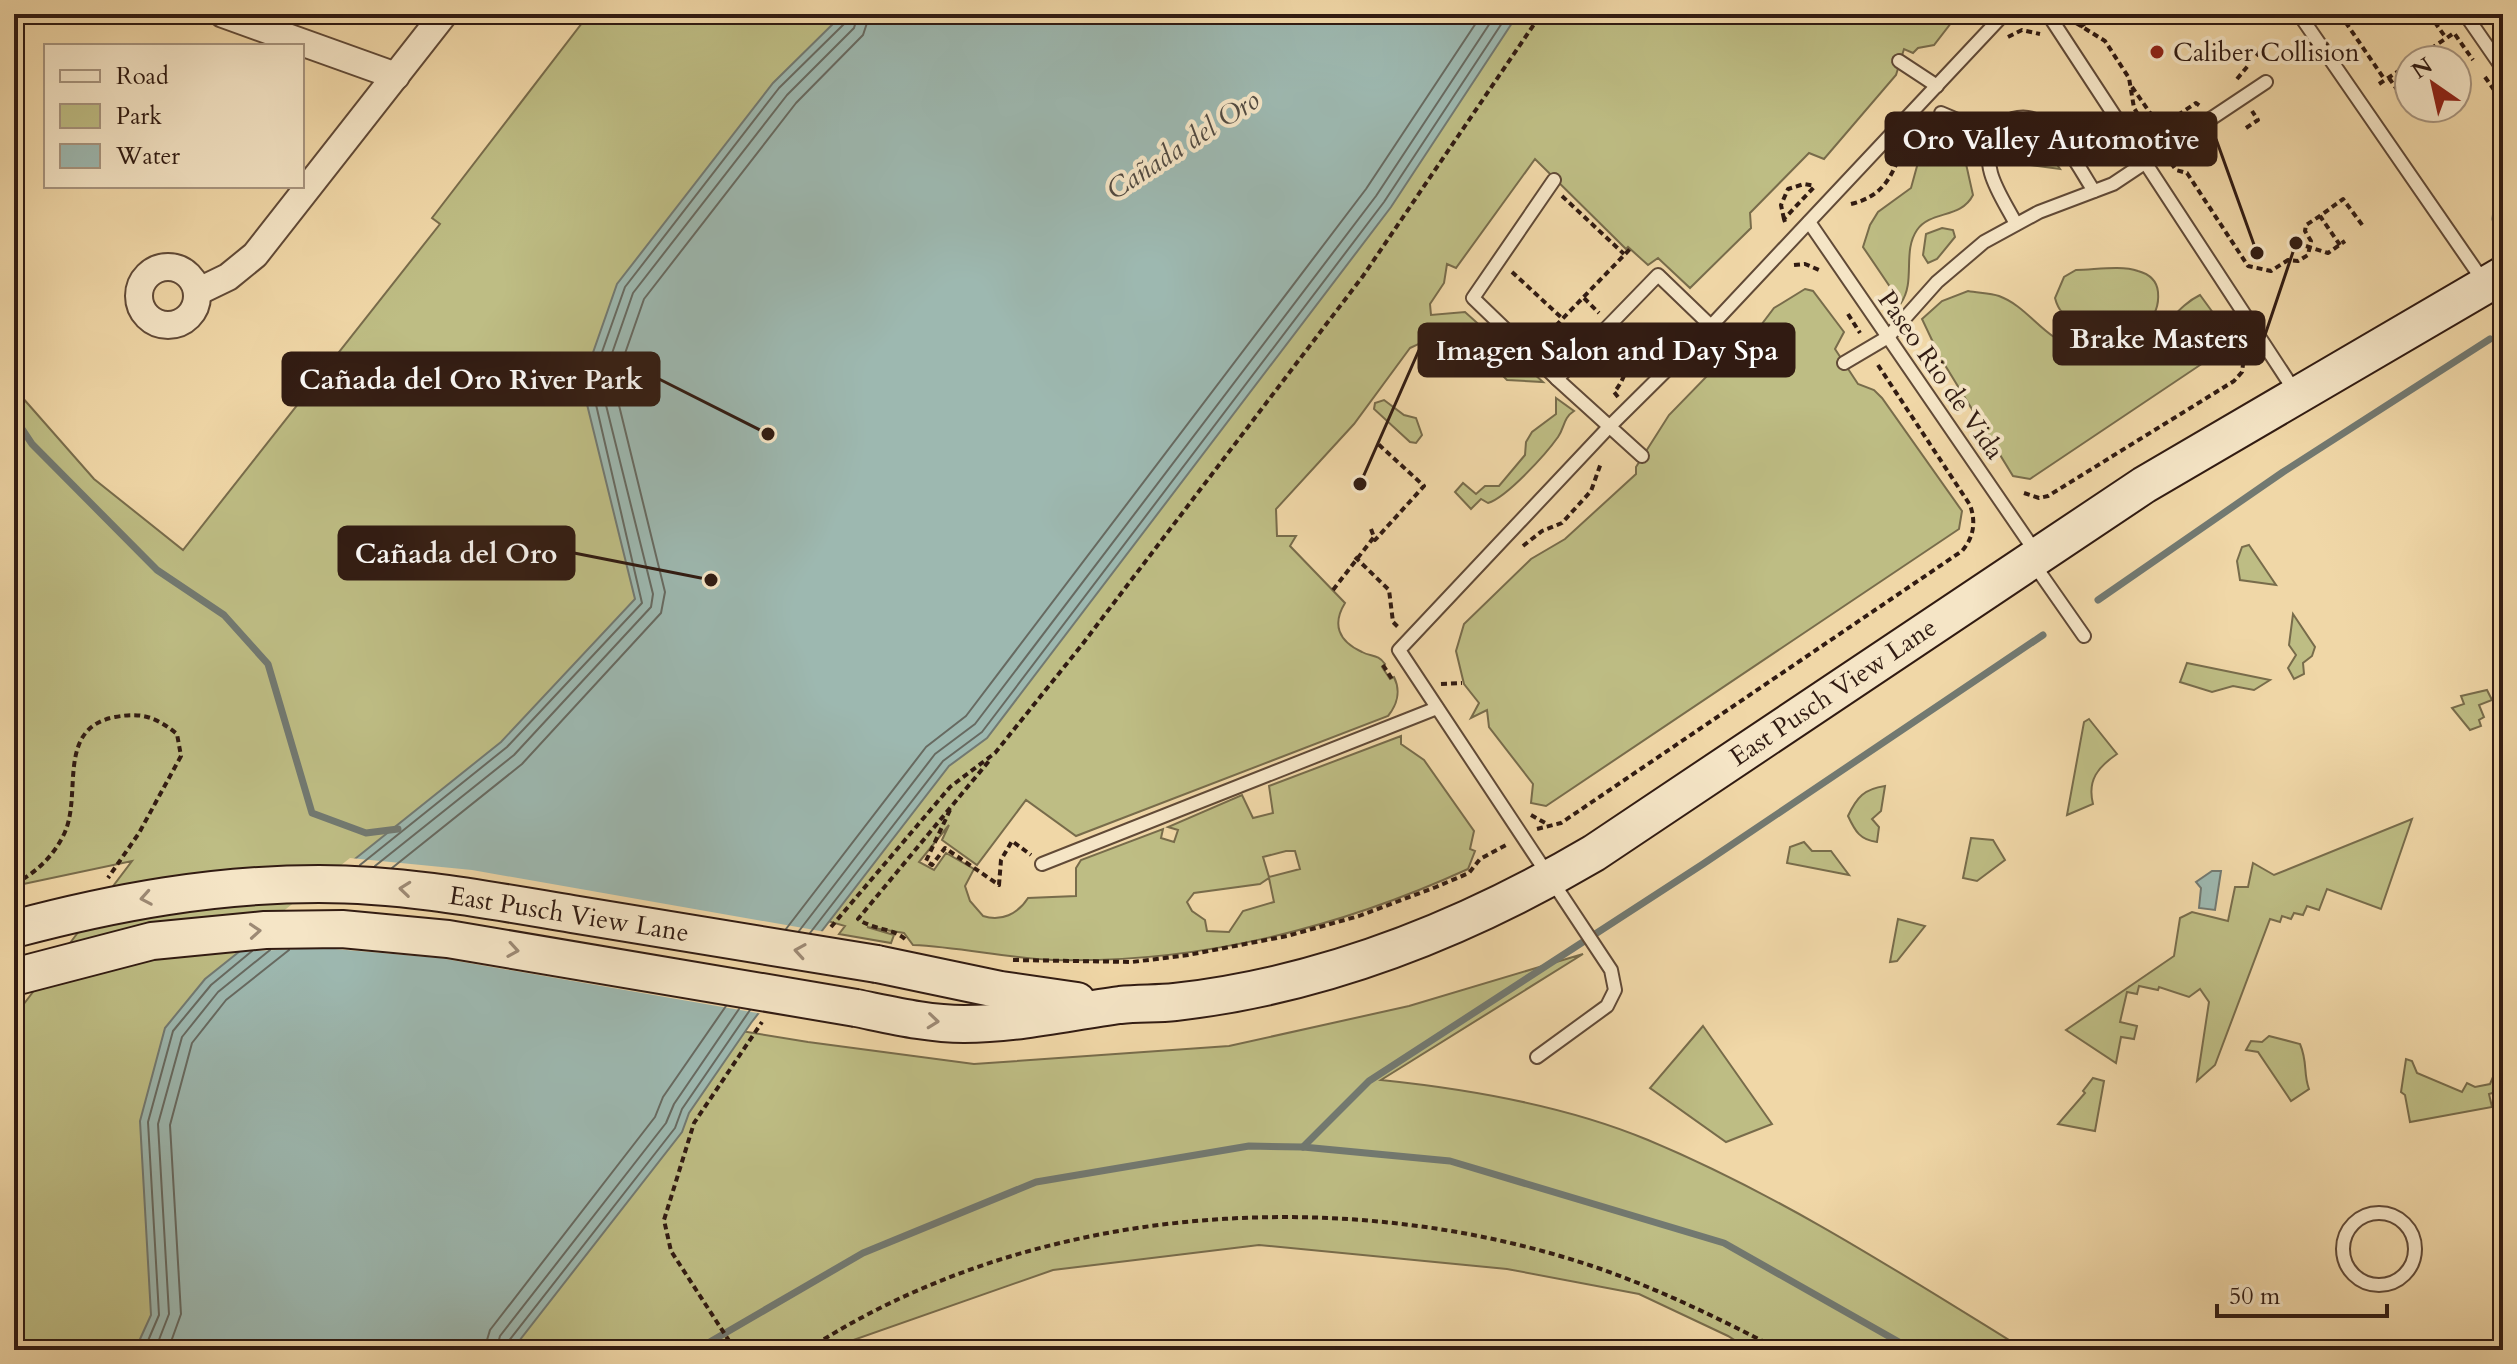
<svg xmlns="http://www.w3.org/2000/svg" width="2517" height="1364" viewBox="0 0 2517 1364" font-family="Cardo,serif">
  <style>
    .green { fill: #bebd84; stroke: #786c4b; stroke-width: 2; fill-rule: evenodd }
    .water { fill: #9db8b0; stroke: #727971; stroke-width: 2 }
    .pier { fill: #f0d7a7 }
    .lines { fill: none; stroke-linecap: round; stroke-linejoin: round }
    .shore { stroke: #676a61; stroke-width: 2 }
    .stream { stroke: #727971; stroke-width: 7 }
    .lane-casing { stroke: #614a37; stroke-width: 16 }
    .street-casing { stroke: #614a37; stroke-width: 30 }
    .secondary-casing { stroke: #311b12; stroke-width: 40 }
    .path { stroke: #311b12; stroke-width: 4; stroke-dasharray: 6 4; stroke-linecap: butt }
    .lane { stroke: #f5e5c6; stroke-width: 12 }
    .street { stroke: #f5e5c6; stroke-width: 26 }
    .secondary { stroke: #f5e5c6; stroke-width: 36 }
    .secondary-bridge-casing { stroke: #311b12; stroke-width: 40; stroke-linecap: butt }
    .secondary-bridge { stroke: #f5e5c6; stroke-width: 36 }
    .oneway { stroke: #9d8a75 }
    .poi-dot { fill: #8f2418; stroke: #f5e5c6; stroke-width: 3 }
    .labels { text-anchor: middle; dominant-baseline: central; stroke-width: 8; stroke-linejoin: round; paint-order: stroke }
    .poi-label { font-size: 26px; fill: #311b12; stroke: #f5e5c6; text-anchor: start }
    .street-label { font-size: 26px; fill: #311b12; stroke: #f5e5c6 }
    .water-label { font-size: 28px; font-style: italic; fill: #514a41; stroke: #f5e5c6 }
    .leader { fill: none; stroke: #311b12; stroke-width: 3 }
    .callout-dot { fill: #311b12; stroke: #f5e5c6; stroke-width: 3 }
    .callout { fill: #311b12; stroke: #311b12; stroke-width: 3 }
    .callout-label { font-size: 28px; text-anchor: middle; font-weight: bold; fill: #fff }
  </style>
  <rect width="100%" height="100%" fill="#f0d7a7"/>
  <filter id="stains"><feTurbulence type="fractalNoise" baseFrequency=".0025" numOctaves="4"/><feColorMatrix values="0 0 0 0 .2 0 0 0 0 .09 0 0 0 0 .02 0 0 0 .5 -.17"/></filter>
  <radialGradient id="worn" r=".72"><stop offset=".6" stop-color="#630" stop-opacity="0"/><stop offset="1" stop-color="#630" stop-opacity=".3"/></radialGradient>
  <g class="green">
    <path d="M589,14H1958L1934,45L1918,48L1913,53L1904,49L1896,75L1824,159L1809,153L1750,213L1751,228L1690,288L1658,258L1648,265L1628,247L1626,249L1535,159L1456,268L1447,264L1444,283L1430,304L1431,315L1465,312L1543,382L1507,380C1476,350 1456,324 1410,348L1354,424L1276,509L1277,536H1296L1290,546L1345,603C1332,624 1338,641 1362,652C1371,657 1378,654 1385,664L1382,667L1390,679L1394,677C1401,691 1397,705 1388,716L1076,836L1026,800L977,865L942,840L949,825L919,862L934,870L946,853L974,869L965,886L970,901L983,916C1001,922 1018,914 1028,898L1076,896V868L1081,860L1163,829L1161,838L1174,842L1178,830L1168,827L1242,795L1253,818L1273,813L1269,786L1401,736V744L1424,760L1474,831L1470,849L1475,851L1468,869C1339,928 1197,964 1053,960C1006,958 960,947 913,945L904,933L867,927L894,935L891,943L839,934L845,926L801,913L578,1004L808,1042L974,1064L1229,1046L1409,1006L1583,954L1381,1080C1468,1089 1567,1106 1648,1140C1782,1196 1902,1274 2025,1350H1750L1728,1336L1639,1294L1507,1269L1259,1245L1053,1270L825,1350H14V1017L132,861L14,886V388L94,479L183,550L440,224L432,218ZM1286,851H1295L1300,869L1269,877L1263,857ZM1269,878L1274,902L1243,911L1229,932L1207,931L1205,920L1192,911L1187,902L1194,893L1260,884Z"/>
    <path d="M1955,132L1960,137L1973,195C1961,219 1931,210 1917,230C1902,252 1916,281 1901,303L1863,247L1870,225L1878,212L1911,188L1919,159L1935,149L1942,135Z"/>
    <polygon points="2026,144 2051,156 2060,169 2016,163 2014,150"/>
    <polygon points="1942,228 1953,230 1955,237 1937,259 1928,263 1923,255 1926,234"/>
    <path d="M2076,270C2094,270 2121,265 2138,271C2149,274 2157,281 2158,292C2163,349 2067,346 2055,298L2064,277Z"/>
    <polygon points="1805,289 1813,291 1844,332 1835,349 1858,384 1874,390 1882,398 1962,511 1959,529 1546,806 1531,803 1533,784 1489,727 1487,710 1471,718 1479,703 1464,684 1456,651 1464,624 1531,559 1565,539 1636,474 1636,467 1669,415 1707,376 1733,362 1774,308"/>
    <path d="M1968,291C1978,293 1990,293 1999,296C2021,304 2035,324 2054,337C2078,354 2117,356 2143,342C2166,330 2177,306 2200,295L2227,332L2224,349L2030,479L2013,476L1940,357L1922,319L1942,301Z"/>
    <path d="M1556,398L1574,411C1563,418 1565,427 1558,437C1546,454 1507,497 1488,503L1481,499L1471,509L1455,492L1463,483L1476,494L1485,486H1499L1525,455L1526,442L1532,432L1556,414Z"/>
    <polygon points="1384,400 1404,415 1416,418 1422,435 1416,443 1410,442 1374,409 1375,403"/>
    <polygon points="2249,545 2276,585 2240,580 2237,561 2242,547"/>
    <polygon points="2293,614 2315,647 2312,656 2303,663 2304,674 2294,679 2288,668 2296,655 2289,645"/>
    <polygon points="2187,663 2270,680 2254,690 2233,686 2212,692 2180,682"/>
    <polygon points="2487,690 2492,700 2479,705 2484,717 2479,720 2481,726 2470,730 2452,708 2464,704 2461,696"/>
    <path d="M2089,719L2117,754C2098,767 2087,780 2093,804L2067,815L2084,722Z"/>
    <path d="M1885,786L1881,811L1872,819L1879,827L1877,842C1860,840 1855,831 1848,816C1857,797 1864,789 1885,786Z"/>
    <polygon points="2412,819 2381,909 2327,889 2319,910 2307,906 2303,915 2294,913 2291,919 2282,916 2280,922 2270,919 2215,1065 2197,1081 2209,1002 2200,989 2189,997 2159,987 2158,990 2139,986 2137,994 2127,992 2120,1022 2137,1026 2134,1039 2121,1037 2116,1063 2066,1030 2174,956 2180,918 2192,912 2228,921 2235,887 2248,887 2253,863 2274,875"/>
    <polygon points="1971,838 1993,840 2005,860 1977,881 1963,878"/>
    <polygon points="1804,842 1812,851 1831,851 1849,875 1787,863 1790,847"/>
    <polygon points="1898,919 1925,926 1897,961 1890,962"/>
    <polygon points="1703,1026 1772,1124 1726,1142 1650,1088"/>
    <path d="M2269,1036L2300,1044C2308,1063 2303,1073 2309,1089L2291,1101L2258,1052L2246,1050L2251,1041L2262,1042Z"/>
    <polygon points="2503,1054 2503,1090 2489,1094 2492,1107 2410,1122 2405,1095 2401,1092 2406,1059 2412,1061 2417,1073 2462,1092 2467,1083 2475,1087 2490,1084"/>
    <polygon points="2093,1078 2104,1081 2095,1131 2058,1124 2085,1093 2083,1091"/>
  </g>
  <g class="water">
    <polygon points="843,14 1518,14 1391,207 987,738 949,766 751,1023 689,1113 682,1132 512,1350 135,1350 151,1315 140,1121 165,1028 205,979 501,742 635,599 582,384 617,284 773,83"/>
    <polygon points="2212,871 2221,871 2215,910 2199,908 2201,888 2196,882"/>
  </g>
  <polygon class="pier" points="350,858 472,870 826,932 763,1014 440,958 323,948 232,952"/>
  <g class="lines">
    <g class="shore">
      <polyline points="360,865 507,747 642,603 591,383 625,287 779,88 845,23 848,14"/>
      <polyline points="375,866 514,755 651,607 653,594 601,385 633,293 787,95 854,28 858,14"/>
      <polyline points="392,868 522,764 661,613 665,592 614,385 644,299 796,103 863,35 870,14"/>
      <polyline points="786,929 926,747 966,716 1366,189 1482,14"/>
      <polyline points="799,931 935,754 975,724 1376,196 1496,14"/>
      <polyline points="810,933 943,761 982,732 1384,202 1508,14"/>
      <polyline points="144,1350 159,1315 148,1122 173,1031 211,985 252,951"/>
      <polyline points="155,1350 169,1314 158,1124 182,1037 218,992 270,950"/>
      <polyline points="168,1350 181,1314 170,1125 192,1043 226,1000 289,950"/>
      <polyline points="484,1350 490,1330 655,1117 663,1097 726,1006"/>
      <polyline points="496,1350 500,1336 666,1123 674,1104 739,1009"/>
      <polyline points="507,1350 508,1342 675,1128 682,1109 750,1010"/>
    </g>
    <g class="stream">
      <polyline points="2495,219 2497,202 2503,199"/>
      <polyline points="14,417 32,444 157,570 224,615 268,664 312,813 366,833 398,829"/>
      <polyline points="2098,600 2283,472 2490,339"/>
      <polyline points="1303,1147 1369,1081 1703,864 2043,635"/>
      <polyline points="696,1350 863,1253 1036,1182 1249,1146 1303,1147 1450,1161 1724,1243 1913,1350"/>
    </g>
    <g class="lane-casing">
      <g id="lane">
        <polyline points="2048,14 2296,393"/>
        <polyline points="2299,14 2484,282"/>
        <polyline points="2465,14 2503,69"/>
        <polyline points="1899,61 1937,86"/>
        <path d="M1941,113L1993,135C1979,168 2001,195 2016,224"/>
        <path d="M1993,135C1998,131 2006,121 2013,119C2051,107 2077,166 2094,191"/>
        <polyline points="1554,180 1473,298 1557,379"/>
        <polyline points="1809,222 2037,554"/>
        <polyline points="1844,363 1888,337 1937,282 1984,242 2039,212 2113,184 2266,82"/>
        <polyline points="1642,456 1557,379 1658,275 1740,354"/>
        <polyline points="2033,563 2084,636"/>
        <polyline points="1042,864 1437,708"/>
        <polyline points="1537,1057 1607,1006 1615,990 1611,970 1399,650 1608,428 1711,326 2004,14"/>
        <circle cx="2379" cy="1249" r="36"/>
      </g>
    </g>
    <g class="street-casing">
      <g id="street">
        <polyline points="223,14 396,76"/>
        <circle cx="168" cy="296" r="29"/>
        <polyline points="197,292 228,277 255,255 444,14"/>
      </g>
    </g>
    <g class="secondary-casing">
      <g id="secondary">
        <polyline points="877,964 1001,990 1077,1001"/>
        <path d="M856,1008C891,1015 928,1024 964,1024C1017,1024 1068,1012 1120,1005C1139,1003 1157,1004 1175,1002C1326,985 1465,929 1594,853L2144,485L2503,275"/>
      </g>
    </g>
    <g class="path">
      <polyline points="2340,14 2385,80"/>
      <polyline points="2429,14 2446,38"/>
      <polyline points="2076,23 2105,41 2129,78 2134,108 2154,140"/>
      <polyline points="2080,27 2098,14"/>
      <polyline points="2008,37 2022,30 2040,34"/>
      <polyline points="2414,60 2454,33 2473,60"/>
      <polyline points="2485,77 2503,103"/>
      <polyline points="2389,78 2409,107"/>
      <polyline points="2237,79 2261,50 2274,41"/>
      <polyline points="2379,84 2409,64"/>
      <polyline points="2132,87 2160,127 2196,103 2200,106"/>
      <polyline points="2246,128 2258,120 2252,111"/>
      <polyline points="1908,144 1922,137 1931,125"/>
      <polyline points="2171,163 2176,170 2187,173 2248,266 2271,271 2288,260 2298,261 2308,255 2311,241 2305,231 2306,225 2320,216"/>
      <polyline points="1562,196 1624,254"/>
      <path d="M1851,204C1883,196 1891,178 1902,150"/>
      <polyline points="1784,219 1781,205 1788,189 1804,184 1815,186"/>
      <polyline points="1785,222 1784,219 1815,186"/>
      <polyline points="2340,245 2320,216 2343,199 2363,226"/>
      <polyline points="2306,246 2328,253 2345,241"/>
      <polyline points="1794,265 1805,264 1819,270"/>
      <polyline points="1512,272 1563,319"/>
      <polyline points="1584,298 1599,313"/>
      <polyline points="1848,314 1860,333"/>
      <polyline points="1542,340 1630,249"/>
      <polyline points="1639,351 1650,340"/>
      <path d="M1618,397L1614,392C1626,379 1624,367 1639,351L1623,335"/>
      <polyline points="2024,493 2039,498 2048,496 2234,381 2242,372 2245,350"/>
      <polyline points="1371,529 1375,540 1424,486 1377,443"/>
      <polyline points="1523,546 1542,531 1562,523 1591,491 1601,463"/>
      <polyline points="1355,557 1389,590 1393,622 1400,629"/>
      <polyline points="1333,590 1374,537"/>
      <polyline points="1383,665 1392,679"/>
      <polyline points="1441,684 1462,683"/>
      <polyline points="950,810 926,861 932,865 945,848 999,885 1001,860 1012,841 1031,855"/>
      <polyline points="1531,815 1547,824"/>
      <path d="M1537,829L1561,823L1962,551C1974,537 1976,522 1970,505L1876,362"/>
      <path d="M14,884C37,872 54,856 65,832C82,793 56,728 115,717C142,712 156,717 177,734L181,756L139,833L108,878"/>
      <polyline points="831,927 950,787 995,753 1081,646 1363,276 1541,14"/>
      <path d="M905,939C893,928 873,930 858,919L989,761"/>
      <polyline points="1013,960 1132,962 1188,955 1287,936 1359,916 1436,887 1469,873 1480,859 1508,844"/>
      <polyline points="735,1350 671,1251 664,1220 694,1123 762,1022"/>
      <path d="M807,1350C1033,1202 1346,1182 1598,1268C1661,1290 1720,1319 1780,1350"/>
    </g>
    <use href="#lane" class="lane"/>
    <use href="#street" class="street"/>
    <use href="#secondary" class="secondary"/>
    <g class="secondary-bridge-casing">
      <g id="secondary-bridge">
        <path d="M14,929C115,902 214,884 319,884C404,884 488,900 572,914C673,931 775,947 877,964"/>
        <polyline points="14,977 152,941 265,930 342,929 448,939 856,1008"/>
      </g>
    </g>
    <use href="#secondary-bridge" class="secondary-bridge"/>
  </g>
  <defs><path id="oneway-chevron" d="M-2-3.5L2.5 0L-2 3.5" fill="none" stroke-width="1.6" stroke-linecap="round" stroke-linejoin="round" transform="scale(2)"/></defs>
  <g class="oneway">
    <use href="#oneway-chevron" transform="translate(405 889) rotate(-174)"/>
    <use href="#oneway-chevron" transform="translate(146 898) rotate(170)"/>
    <use href="#oneway-chevron" transform="translate(255 931) rotate(-4)"/>
    <use href="#oneway-chevron" transform="translate(513 950) rotate(9)"/>
    <use href="#oneway-chevron" transform="translate(800 951) rotate(-171)"/>
    <use href="#oneway-chevron" transform="translate(933 1021) rotate(6)"/>
  </g>
  <circle class="poi-dot" cx="2157" cy="52" r="8"/>
  <g class="labels">
    <g class="poi-label">
      <text x="2173" y="52">Caliber Collision</text>
    </g>
    <g class="street-label">
      <text transform="translate(1941 375) rotate(55)">Paseo Rio de Vida</text>
      <text transform="translate(1833 692) rotate(-34)">East Pusch View Lane</text>
      <text transform="translate(569 914) rotate(9)">East Pusch View Lane</text>
    </g>
    <g class="water-label">
      <text transform="translate(1183 145) rotate(-33)">Cañada del Oro</text>
    </g>
  </g>
  <path class="leader" d="M2257 253L2216 139M2296 243L2264 338M1360 484L1419 350M768 434L659 379M711 580L574 553"/>
  <g class="callout-dot">
    <circle cx="2257" cy="253" r="8"/>
    <circle cx="2296" cy="243" r="8"/>
    <circle cx="1360" cy="484" r="8"/>
    <circle cx="768" cy="434" r="8"/>
    <circle cx="711" cy="580" r="8"/>
  </g>
  <g class="callout">
    <rect x="1886" y="113" width="330" height="52" rx="8"/>
    <rect x="2054" y="312" width="210" height="52" rx="8"/>
    <rect x="1419" y="324" width="375" height="52" rx="8"/>
    <rect x="283" y="353" width="376" height="52" rx="8"/>
    <rect x="339" y="527" width="235" height="52" rx="8"/>
  </g>
  <g class="callout-label">
    <text x="2051" y="149">Oro Valley Automotive</text>
    <text x="2159" y="348">Brake Masters</text>
    <text x="1607" y="360">Imagen Salon and Day Spa</text>
    <text x="471" y="389">Cañada del Oro River Park</text>
    <text x="456" y="563">Cañada del Oro</text>
  </g>
  <rect width="2517" height="1364" fill="none" stroke="#f0d7a7" stroke-width="48"/>
  <rect x="16" y="16" width="2485" height="1332" fill="none" stroke="#311b12" stroke-width="4"/>
  <rect x="24" y="24" width="2469" height="1316" fill="none" stroke="#311b12" stroke-width="2"/>
  <rect x="44" y="44" width="260" height="144" fill="#f5e5c6" stroke="#a7947e" stroke-width="2"/>
  <rect x="60" y="70" width="40" height="12" fill="#f5e5c6" stroke="#a7947e" stroke-width="2"/>
  <text x="116" y="84" font-size="24" fill="#311b12">Road</text>
  <rect x="60" y="104" width="40" height="24" fill="#bebd84" stroke="#a7947e" stroke-width="2"/>
  <text x="116" y="124" font-size="24" fill="#311b12">Park</text>
  <rect x="60" y="144" width="40" height="24" fill="#9db8b0" stroke="#a7947e" stroke-width="2"/>
  <text x="116" y="164" font-size="24" fill="#311b12">Water</text>
  <g transform="translate(2433 84) rotate(326)"><circle r="38" fill="#f5e5c6" stroke="#a7947e" stroke-width="2"/>
  <path d="M0-6L14 30L0 20L-14 30Z" fill="#8f2418"/>
  <text y="-12" font-size="22" font-weight="bold" text-anchor="middle" fill="#311b12">N</text>
  </g>
  <path d="M2217 1304v12h170v-12" fill="none" stroke="#311b12" stroke-width="4"/>
  <text x="2229" y="1304" font-size="24" fill="#311b12" stroke="#f5e5c6" stroke-width="6" paint-order="stroke">50 m</text>
  <rect width="100%" height="100%" filter="url(#stains)"/>
  <rect width="100%" height="100%" fill="url(#worn)"/>
</svg>
